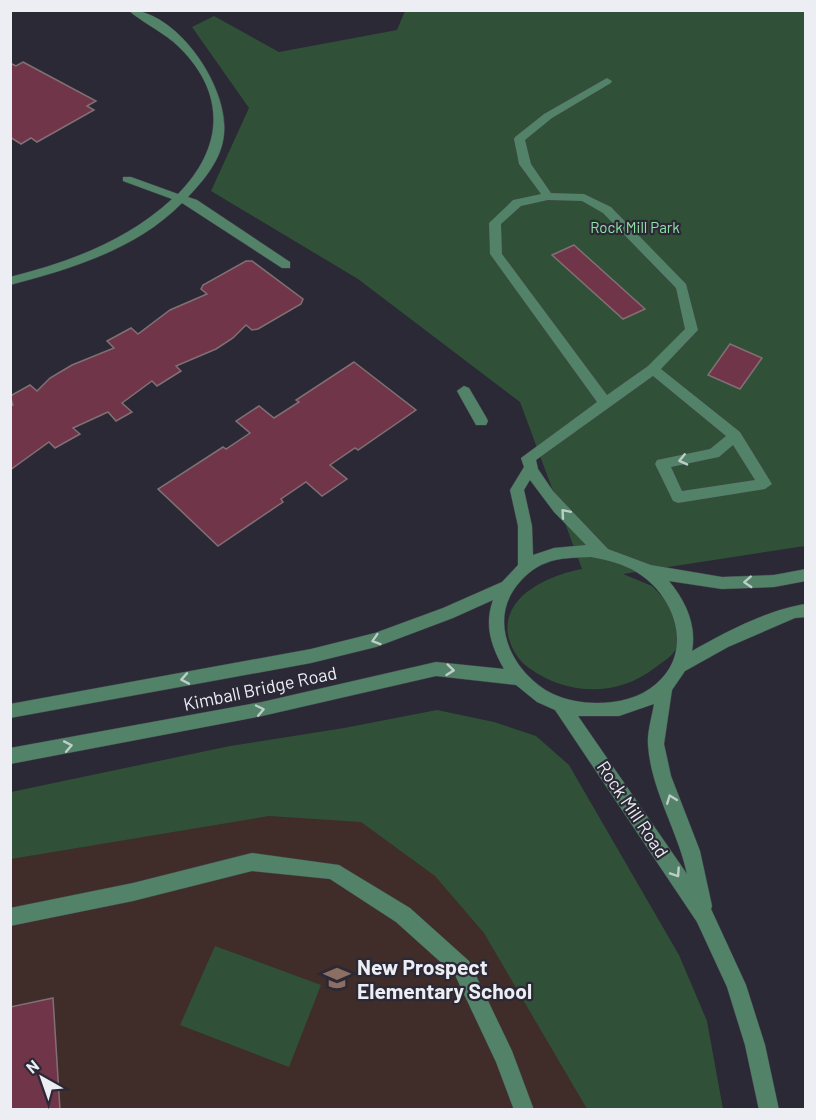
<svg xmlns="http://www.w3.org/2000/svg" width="816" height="1120" viewBox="0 0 816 1120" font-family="Barlow,sans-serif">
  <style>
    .education { fill: #402c29 }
    .green { fill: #315038 }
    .building { fill: #71354a; stroke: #807074; stroke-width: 1.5 }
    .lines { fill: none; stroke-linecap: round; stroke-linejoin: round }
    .minor-casing { stroke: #454450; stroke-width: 1 }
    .minor { fill: #528267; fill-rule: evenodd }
    .oneway { stroke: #becdca }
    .labels { text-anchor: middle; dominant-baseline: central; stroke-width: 4.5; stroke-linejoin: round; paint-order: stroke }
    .far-park-label { font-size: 15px; fill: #90e2a4; stroke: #2a2935 }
    .street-label { font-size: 18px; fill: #ededf4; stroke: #2a2935 }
    .near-poi-label { font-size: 21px; font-weight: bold; fill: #ededf4; stroke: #2a2935; text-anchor: start }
  </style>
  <rect width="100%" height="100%" fill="#2a2935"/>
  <polygon class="education" points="483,739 706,1109 11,1109 10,837"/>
  <g class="green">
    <path d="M405,11H805V546L623,574L652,586L673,608L682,631C680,638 678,647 674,652C670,658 661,663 656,667C618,697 568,696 529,668C519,661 512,650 509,639C498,597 549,575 582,569L520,402L358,279L211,191L249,108L192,27L214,16L279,52L397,30Z"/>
    <polygon points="437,710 494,722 536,736 569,765 679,955 707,1021 723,1109 587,1109 484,933 435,876 361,822 269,816 11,859 11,792 230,746 344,728"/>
    <polygon points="215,946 321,985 289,1067 180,1025"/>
  </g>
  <g class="building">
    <polygon points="23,62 96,101 87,106 94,110 37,142 31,138 21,144 10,137 10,63 16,66"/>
    <polygon points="574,245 645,309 623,319 552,255"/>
    <polygon points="246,261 252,261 303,299 301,304 258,329 252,330 246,325 233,338 216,349 176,366 181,371 157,386 152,381 122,403 132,412 116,421 108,412 73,428 80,434 55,448 49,442 10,470 10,406 13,405 10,396 30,385 37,391 50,378 72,365 114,348 107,341 131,328 138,334 170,310 207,294 201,289 203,285"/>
    <polygon points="730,344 762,358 740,389 708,375"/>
    <polygon points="354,362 416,410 358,450 355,448 330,465 347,479 322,496 306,482 281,499 283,502 218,546 158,489 223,447 226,449 250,433 236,421 259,406 274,418 299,402 296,400"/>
    <polygon points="53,998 60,1110 10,1110 10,1007"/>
  </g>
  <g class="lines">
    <g class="minor-casing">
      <g id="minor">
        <path d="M128,10C177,10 229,87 224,134C222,159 204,180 188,197L197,200L290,262V268H282L182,203C137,249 71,269 10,285V277C69,262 127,241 172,199L123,181V177H131L178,194C223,148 227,95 180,48C164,32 144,24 128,10Z"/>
        <path d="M607,78L612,81L611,83L552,118L525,140L531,164L551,193L584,194L611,207L686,284L698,330L661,369L740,432L772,484L765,489L678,503L673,501L655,464L657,460L710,449L726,436L653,376L536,460L538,469L553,491L608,549L651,565L722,577L774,575L806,569V581L774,587L722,589L669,581C685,600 697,625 692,651C724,633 769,609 806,604V617L795,618L728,647L685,671L672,690L664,744L671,776L700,851L712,906L711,909L746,985L765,1045L779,1110H759L745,1045L727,987L697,922L555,710L537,702L516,685L436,676L262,716L10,764V748L262,702L436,662L504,669C491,646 484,625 493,600L453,618L376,647L311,663L10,718V704L311,649L375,633L443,608L502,582L518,565V526L510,490L524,467L521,458L597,402L490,254L489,223L513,200L541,194L519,164L514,139L515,137L544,114ZM548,200L582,201L603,213L676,288L685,329L648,366L607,395L502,254L501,224L521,206ZM733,445L755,480L682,491L671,467L719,457ZM530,480L554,512L586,545L554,548L533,555L532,526L524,490ZM591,557C607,560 624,564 638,573C676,597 694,652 656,684C640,698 618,703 597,703C582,703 566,700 553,694C515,675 488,626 515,588C522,578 534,567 546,563C560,557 576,558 591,557ZM654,704C652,717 647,732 648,745C651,790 678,831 687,874L578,716H619Z"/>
        <polygon points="464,386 469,388 486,417 488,421 486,425 476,425 457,391"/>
        <polygon points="252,853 339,865 410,908 469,961 512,1051 534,1110 514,1110 496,1062 455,975 396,922 330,879 252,871 133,901 10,926 10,908 133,883"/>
      </g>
    </g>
    <use href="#minor" class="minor"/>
  </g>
  <defs><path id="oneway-chevron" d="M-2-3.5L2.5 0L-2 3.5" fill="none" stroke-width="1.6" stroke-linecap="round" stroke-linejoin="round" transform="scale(1.5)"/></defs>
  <g class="oneway">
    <use href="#oneway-chevron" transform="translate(683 460) rotate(167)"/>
    <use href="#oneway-chevron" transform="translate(565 513) rotate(-131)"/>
    <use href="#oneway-chevron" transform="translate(748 582) rotate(177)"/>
    <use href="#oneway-chevron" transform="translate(376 640) rotate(163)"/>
    <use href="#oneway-chevron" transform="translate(450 670) rotate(6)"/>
    <use href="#oneway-chevron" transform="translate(185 679) rotate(170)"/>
    <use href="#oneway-chevron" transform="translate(260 710) rotate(-12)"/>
    <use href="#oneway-chevron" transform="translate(68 746) rotate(-11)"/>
    <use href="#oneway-chevron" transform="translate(671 799) rotate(-111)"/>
    <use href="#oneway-chevron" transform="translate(676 873) rotate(56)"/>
  </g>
  <defs>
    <g id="school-bare" transform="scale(2.07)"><path d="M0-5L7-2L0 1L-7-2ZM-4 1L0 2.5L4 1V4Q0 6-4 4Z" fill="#8d6e63" stroke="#2a2935" stroke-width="2.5" paint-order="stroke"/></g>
  </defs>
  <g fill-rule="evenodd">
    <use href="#school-bare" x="337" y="978"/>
  </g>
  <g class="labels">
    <g class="far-park-label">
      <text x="635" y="227">Rock Mill Park</text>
    </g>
    <g class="street-label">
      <text transform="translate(260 688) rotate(-12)">Kimball Bridge Road</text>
      <text transform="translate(633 809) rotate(56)">Rock Mill Road</text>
    </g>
    <g class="near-poi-label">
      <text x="357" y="966">New Prospect<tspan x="357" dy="24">Elementary School</tspan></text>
    </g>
  </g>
  <rect width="816" height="1120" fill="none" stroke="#ededf4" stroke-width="24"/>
  <g transform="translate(42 1078) rotate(320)" stroke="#2a2935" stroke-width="4.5" paint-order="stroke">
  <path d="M0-4.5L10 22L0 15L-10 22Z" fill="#ededf4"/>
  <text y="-9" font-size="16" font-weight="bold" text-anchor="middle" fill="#ededf4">N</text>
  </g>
</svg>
